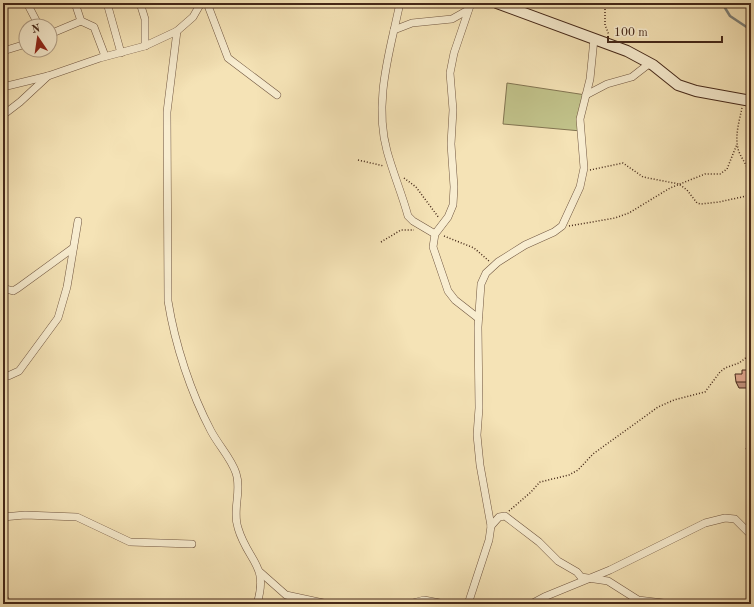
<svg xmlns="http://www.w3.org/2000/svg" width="754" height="607" viewBox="0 0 754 607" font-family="'Old Standard TT',serif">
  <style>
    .green { fill: #c1c28a; stroke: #827451 }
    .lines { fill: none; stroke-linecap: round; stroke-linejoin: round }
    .stream { stroke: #7c8079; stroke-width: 2.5 }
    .street-casing { stroke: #705640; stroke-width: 8 }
    .secondary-casing { stroke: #442718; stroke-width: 12 }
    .path { stroke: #442718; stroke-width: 1.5; stroke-dasharray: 1 2; stroke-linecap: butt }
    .street { stroke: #f8edd0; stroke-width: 7 }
    .secondary { stroke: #f8edd0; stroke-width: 10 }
    .wall { fill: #c0907a; stroke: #442718 }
    .building { fill: #dfa78e; stroke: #442718 }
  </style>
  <rect width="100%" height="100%" fill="#f5e3b6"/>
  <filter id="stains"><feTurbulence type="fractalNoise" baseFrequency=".005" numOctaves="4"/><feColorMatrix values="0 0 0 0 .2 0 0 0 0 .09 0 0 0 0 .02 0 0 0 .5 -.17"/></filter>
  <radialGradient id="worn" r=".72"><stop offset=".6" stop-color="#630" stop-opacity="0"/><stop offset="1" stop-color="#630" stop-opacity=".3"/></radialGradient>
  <polygon class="green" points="507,83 586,95 581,131 503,124"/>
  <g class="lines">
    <polyline class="stream" points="722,3 730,16 751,30"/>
    <g class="street-casing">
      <g id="street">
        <polyline points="27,3 39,26"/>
        <polyline points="75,3 81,21 94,27 105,56"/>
        <polyline points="107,3 121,53"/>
        <polyline points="140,3 145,19 145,46"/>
        <path d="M201,3L193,17L177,31L167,112L168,301C175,345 191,393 211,431C219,446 231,458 236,473C242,491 232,510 238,528C248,562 269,564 257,604"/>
        <polyline points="207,3 228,58 277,95"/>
        <polyline points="471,3 454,53 450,73 453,110 451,144 454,187 453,205 448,217 435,234 433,247 448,291 455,300 478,318"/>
        <polyline points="394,30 400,3"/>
        <polyline points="50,34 81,21"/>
        <polyline points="3,51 26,44"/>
        <polyline points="3,87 48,76 100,58 145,46 177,31"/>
        <polyline points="586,95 607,84 632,77 650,63"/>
        <polyline points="3,115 20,102 48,76"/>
        <path d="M435,234L413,221L408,216C402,194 393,173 387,151C376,111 385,69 394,30L412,23L452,19L468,10"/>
        <polyline points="3,288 13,291 18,288 73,248"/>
        <polyline points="3,376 8,376 19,371 58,318 67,287 78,221"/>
        <polyline points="3,517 25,515 77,517 130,542 192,544"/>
        <polyline points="491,526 499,517 505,516 539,542 558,561 577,572 581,577 608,581 638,600 672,604"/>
        <polyline points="260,572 286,595 328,604"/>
        <polyline points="3,596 8,604"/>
        <polyline points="409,604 424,600 445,604"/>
        <polyline points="468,604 489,540 491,526 480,465 477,435 479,408 478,327 481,284 486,273 498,262 525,245 554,232 562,226 580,187 584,168 580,119 590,79 594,39"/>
        <polyline points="531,604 544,597 610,570 705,523 725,518 735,519 751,535"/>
      </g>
    </g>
    <g class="secondary-casing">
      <polyline id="secondary" points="497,3 627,51 653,65 678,85 696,91 751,101"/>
    </g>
    <g class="path">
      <polyline points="605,3 605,25 609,35"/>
      <path d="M742,108C739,122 734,138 739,152C743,161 749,168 751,178"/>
      <polyline points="358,160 384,166"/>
      <polyline points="590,170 623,163 643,177 679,184 687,190 697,203 701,204 719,202 751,195"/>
      <polyline points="404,178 416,187 439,218"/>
      <polyline points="569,226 615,218 629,213 670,188 705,174 720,174 727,169 737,144"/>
      <polyline points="444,236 474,248 489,261"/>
      <polyline points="381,242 401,230 414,230"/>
      <polyline points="509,511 531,492 540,482 569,475 578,470 593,454 658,407 674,400 705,392 720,372 725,368 739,363 751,354"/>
    </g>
    <use href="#street" class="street"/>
    <use href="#secondary" class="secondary"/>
  </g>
  <polygon class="wall" points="751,370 751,388 739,388 736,382"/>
  <g class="building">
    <polygon points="742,370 751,370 751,382 736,382 735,374 742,374"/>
    <polygon points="751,447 751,462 750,462 746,448"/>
  </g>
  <rect width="754" height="607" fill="none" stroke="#f5e3b6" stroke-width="16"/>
  <rect x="4" y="4" width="746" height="599" fill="none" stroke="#442718" stroke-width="2"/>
  <rect x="8" y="8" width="738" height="591" fill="none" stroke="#442718"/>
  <g transform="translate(38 38) rotate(347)"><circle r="19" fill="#f8edd0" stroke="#b09e86"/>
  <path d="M0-3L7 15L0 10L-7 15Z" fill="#8f2418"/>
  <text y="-6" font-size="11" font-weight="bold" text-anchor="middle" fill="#442718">N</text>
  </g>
  <path d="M608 36v6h114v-6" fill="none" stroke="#442718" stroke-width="2"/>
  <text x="614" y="36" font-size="12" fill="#442718" stroke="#f8edd0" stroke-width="3" paint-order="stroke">100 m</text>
  <rect width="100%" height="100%" filter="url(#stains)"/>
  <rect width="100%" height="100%" fill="url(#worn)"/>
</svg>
